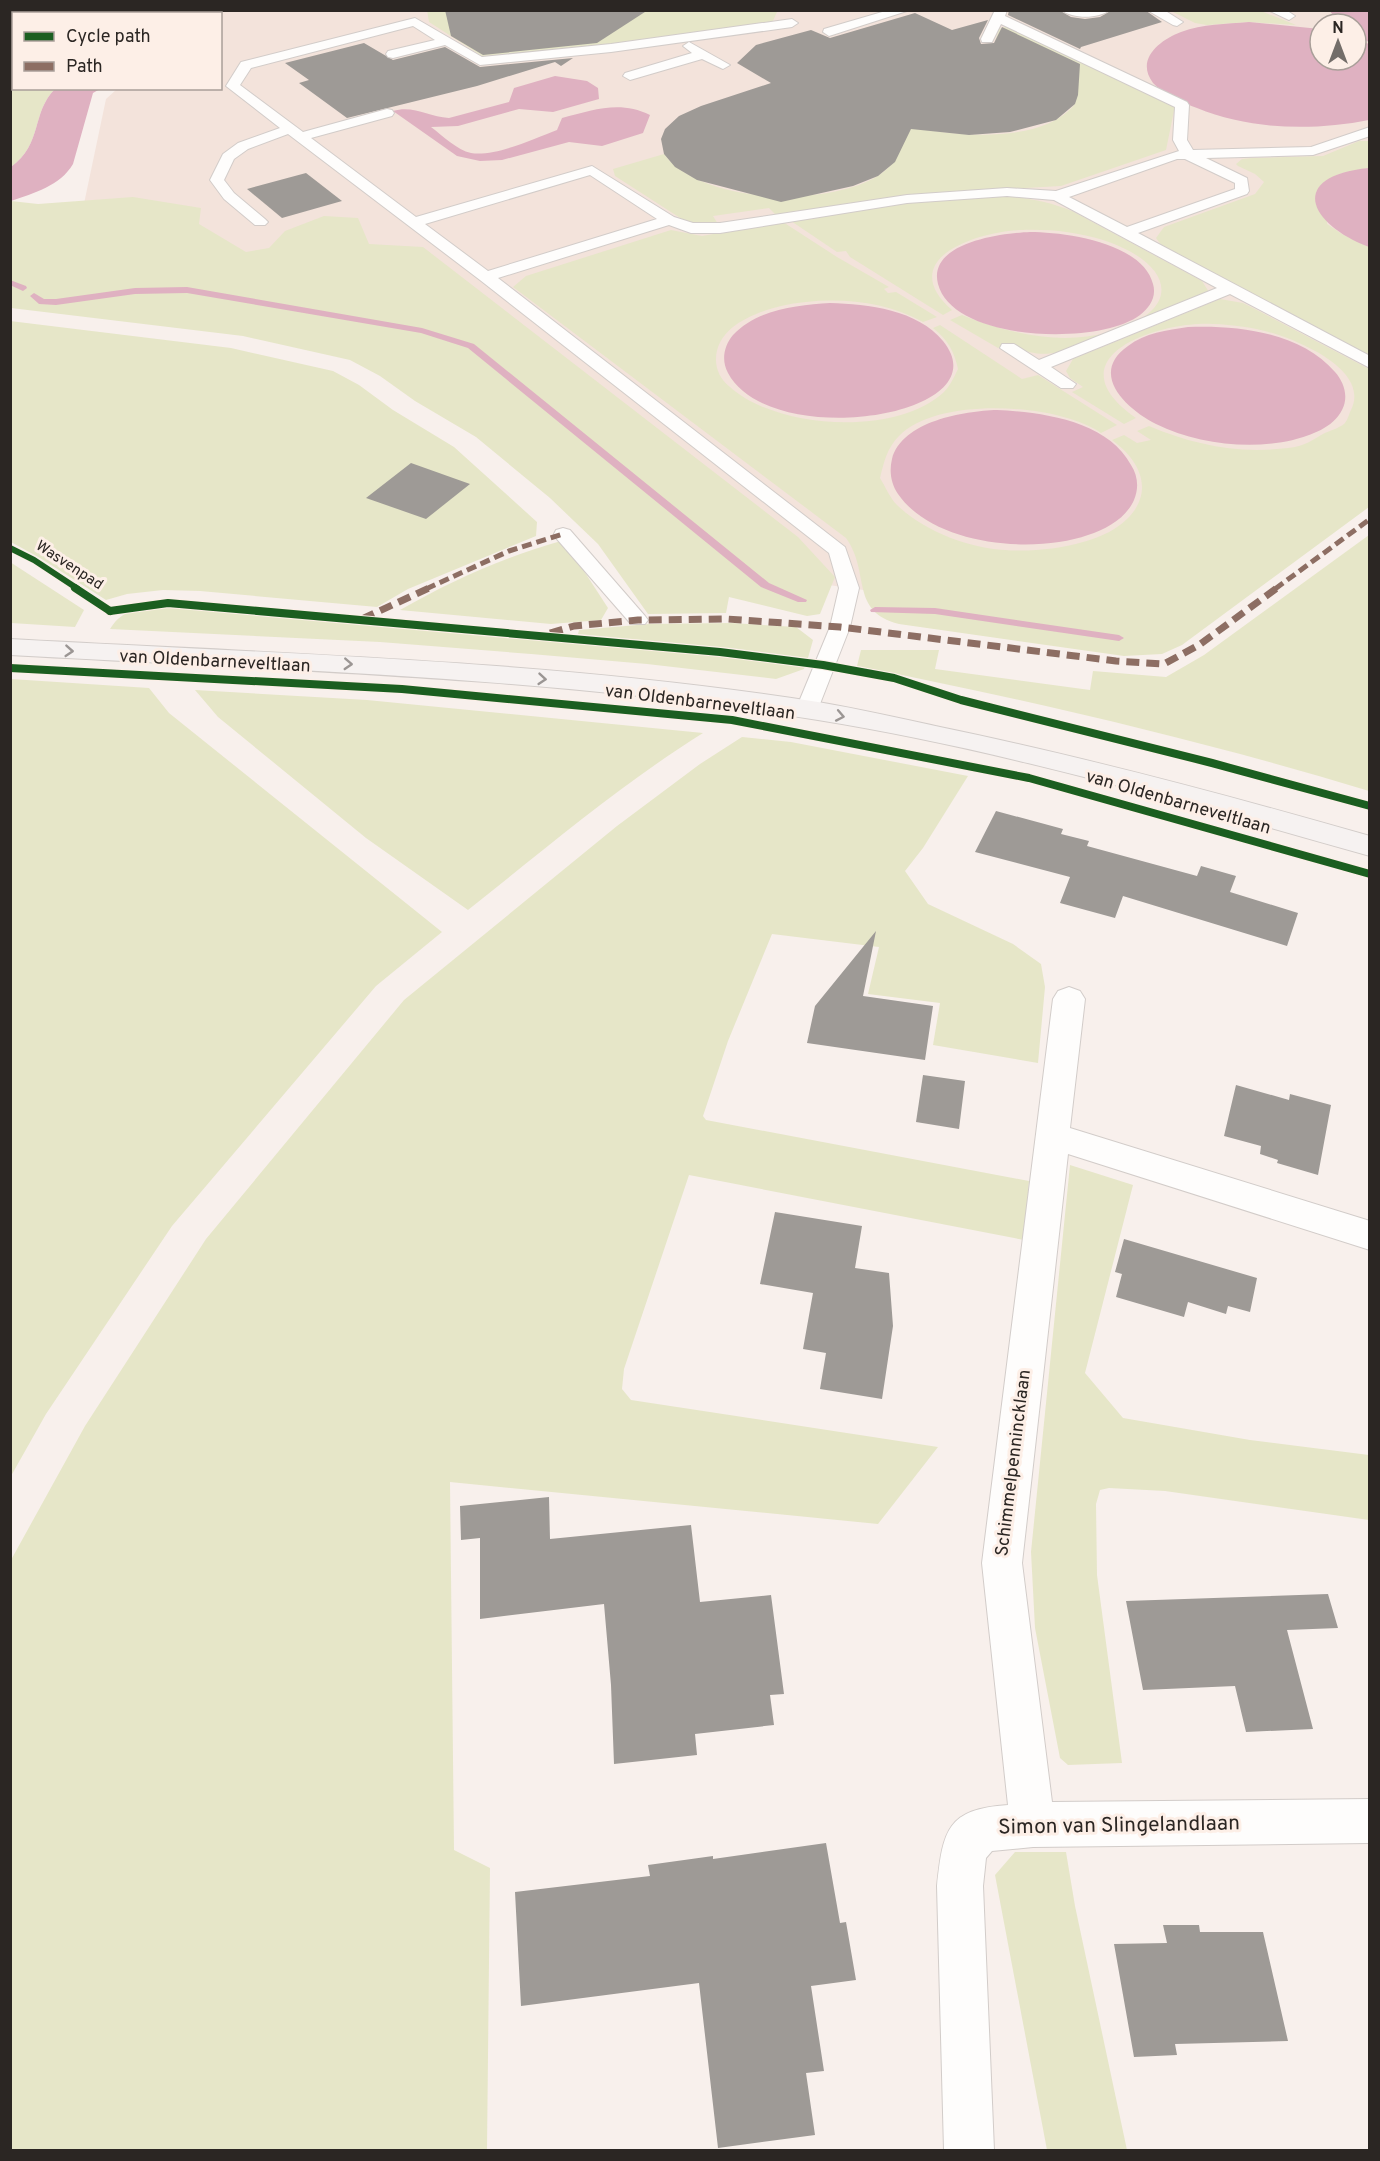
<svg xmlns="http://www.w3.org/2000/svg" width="1380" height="2161" viewBox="0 0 1380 2161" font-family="Overpass,sans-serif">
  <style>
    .built { fill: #f3e3db; fill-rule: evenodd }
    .green { fill: #e6e6c8 }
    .water { fill: #dfb1c1 }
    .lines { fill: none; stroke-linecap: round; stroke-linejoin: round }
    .stream { fill: #dfb1c1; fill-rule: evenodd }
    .building { fill: #9e9a96 }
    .lane-casing { stroke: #d2ccc9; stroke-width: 2 }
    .street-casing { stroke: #d2ccc9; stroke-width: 2 }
    .secondary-casing { stroke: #d2ccc9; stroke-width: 2 }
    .lane { fill: #fefdfc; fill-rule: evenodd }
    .street { fill: #fefdfc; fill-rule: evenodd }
    .secondary { fill: #f6f2f1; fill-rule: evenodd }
    .quiet-far1 { stroke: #8d6e63; stroke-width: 5; stroke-dasharray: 10 5; stroke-linecap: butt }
    .quiet { stroke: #8d6e63; stroke-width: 7; stroke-dasharray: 13 7; stroke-linecap: butt }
    .cycleway-far1-casing { stroke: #fdefe7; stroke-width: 8 }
    .cycleway-casing { stroke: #fdefe7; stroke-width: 10 }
    .cycleway-far1 { stroke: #1b5e20; stroke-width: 6 }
    .cycleway { stroke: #1b5e20; stroke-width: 8 }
    .oneway { stroke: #9b9694 }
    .labels { text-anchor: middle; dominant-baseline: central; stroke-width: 6; stroke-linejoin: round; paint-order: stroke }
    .far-street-label { font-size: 15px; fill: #2b2623; stroke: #fdefe7 }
    .street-label { font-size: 18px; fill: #2b2623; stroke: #fdefe7 }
    .near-street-label { font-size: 21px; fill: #2b2623; stroke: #fdefe7 }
  </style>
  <rect width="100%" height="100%" fill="#f8f0ec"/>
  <path class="built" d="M200,11H1369V454L1113,626L794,580L469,331L73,256L106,99L117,89L220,88V14L197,13ZM1320,24H1356V60H1320Z"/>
  <g class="green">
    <polygon points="427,10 782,11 777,12 772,23 609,46 482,56 429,22"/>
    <path d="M11,11H134L130,14H14V88L55,89C31,113 43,144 11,167Z"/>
    <polygon points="1171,11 1261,11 1296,25 1249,22 1207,25 1195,23"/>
    <path d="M1007,26L1175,106L1166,150L1061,186L903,195L776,215L769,208L713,216L718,224L688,223L615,176L613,169L664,154C701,205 834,208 882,173C898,162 902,144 910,127C955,136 1042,145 1075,104L1078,86L994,45L999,29Z"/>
    <polygon points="1359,141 1369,141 1369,168 1342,173 1330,179 1327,224 1342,234 1369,247 1369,353 1364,355 1165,250 1156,238 1164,227 1255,194 1264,182 1255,174 1238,166 1236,164 1242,159 1252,158 1323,156"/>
    <path d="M999,196C1025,197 1048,201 1072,211L1202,281L1209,292L1060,352C1039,356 1028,353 1009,344L998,348L950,320L962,315C1007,333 1060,346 1109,332C1188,309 1171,262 1103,240C1077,232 1049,229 1022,230C977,231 894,259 952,310L943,315L850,257L846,251L837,252L791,221L910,203Z"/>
    <polygon points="133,197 201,208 199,224 246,252 269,248 285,231 324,216 358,218 369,244 423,247 798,537 835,577 820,614 807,616 729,597 726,613 648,614 598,544 550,498 476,437 415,401 380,376 350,360 243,336 11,308 11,201 38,204"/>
    <path d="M783,222L837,257L889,287L884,289L888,293L896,292L937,317L923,322C881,299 827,296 781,306C754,313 716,327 716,360C716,370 721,380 730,387C776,429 896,437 944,392C950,386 954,377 958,369C954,351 948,340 933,328L940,325L1022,379L1038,375L1117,425L1101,433C1058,403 937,396 899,436C887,448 884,462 880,478C885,486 890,498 897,505C924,531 968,548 1005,550C1029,552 1059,549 1083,542C1140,527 1167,481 1112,440L1124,435L1137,443L1151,440L1137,431L1149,426C1189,443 1232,453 1277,449C1284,448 1292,448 1299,446C1307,444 1316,438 1323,434C1329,431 1339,428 1344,424C1347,421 1349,415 1350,412C1368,380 1326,355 1301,344C1275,331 1243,325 1213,324C1157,321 1050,358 1136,418L1124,424L1072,392L1083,387L1070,378L1066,371L1073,359L1220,299L1243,303L1255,309L1369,369V507L1182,645L1162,654L1124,656L899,624C849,611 871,573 846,538L513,287L526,276L671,230L702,236Z"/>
    <polygon points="10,321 231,348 333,371 359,385 393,410 454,447 537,522 536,536 408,589 377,607 200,591 163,590 127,594 106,600 40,558 11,542"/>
    <path d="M1369,535V791C1201,740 1029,700 857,666L861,650H939L935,669L1090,690L1093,671L1166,677L1204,655Z"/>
    <path d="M561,541L571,551L608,608L601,620L551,624L400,610C452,580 504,557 561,541Z"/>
    <polygon points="10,562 84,610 75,627 11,623"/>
    <path d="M162,607L682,652L805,666L804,669L776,679L647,664L531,654L380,642L110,629C124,607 139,610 162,607Z"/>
    <polygon points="731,623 796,627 813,640 808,658 731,648 578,634 579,630 649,624"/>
    <polygon points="11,679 149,688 169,713 442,932 376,986 172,1226 46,1414 11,1476"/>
    <path d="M195,690L367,700L703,733C620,785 545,849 468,910L366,838L218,717Z"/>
    <polygon points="742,737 791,742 968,776 923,848 905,871 928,904 1013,944 1041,964 1045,987 1038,1063 933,1045 940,1003 868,994 879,947 772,934 728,1041 703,1116 706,1120 1029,1181 1024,1240 689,1175 624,1369 622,1389 631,1400 938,1447 878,1524 450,1482 454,1850 490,1868 487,2150 11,2150 11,1560 85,1426 206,1239 404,1000 617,826 700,764"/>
    <polygon points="1070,1165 1133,1185 1085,1373 1123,1418 1250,1440 1369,1455 1369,1520 1165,1491 1109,1488 1100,1490 1096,1504 1097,1575 1122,1763 1068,1765 1060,1758 1035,1628 1031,1552"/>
    <polygon points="1015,1852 1066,1852 1075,1906 1127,2150 1047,2150 995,1875"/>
  </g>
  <g class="water">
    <polygon points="1330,11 1369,11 1369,42 1356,36 1356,24 1339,24"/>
    <path d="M1249,22L1320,29V60H1356V39L1369,44V120C1314,131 1250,130 1197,108C1183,103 1163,94 1153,83C1135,59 1160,40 1181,32C1203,24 1226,24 1249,22Z"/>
    <path d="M555,76L587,81L598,88L599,99L553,112L519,109L458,126L431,127C443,136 457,150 471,153C494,157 534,139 557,130L562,118C593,110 620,100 650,115L643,133L602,146L569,142L502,160L480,161L457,156L393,111C414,105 428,117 449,118L509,102L514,88Z"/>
    <path d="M55,89H100L93,93L73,164C60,186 34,193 11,201V167C43,144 31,113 55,89Z"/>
    <path d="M1369,168H1370L1369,247C1308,224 1287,176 1369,168Z"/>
    <path d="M1030,232C1065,232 1143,243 1153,284C1157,297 1149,308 1140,315C1099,346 953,342 938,284C927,242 1004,233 1030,232Z"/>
    <path d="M830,303C868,304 918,310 943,341C1005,417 770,452 728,373C721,360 724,346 733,335C757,309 798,305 830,303Z"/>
    <path d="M1188,327C1237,325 1301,332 1335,372C1344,382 1349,397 1342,410C1333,428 1311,435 1293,440C1250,450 1196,444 1156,424C1127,409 1088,374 1128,346C1145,333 1167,330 1188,327Z"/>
    <path d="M997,410C1042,412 1108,421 1131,465C1138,476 1139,488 1134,500C1126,518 1107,529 1088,535C1034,554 934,546 898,494C891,484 889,471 892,459C902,421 964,411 997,410Z"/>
  </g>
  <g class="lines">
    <g class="stream">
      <polygon points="10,280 26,286 27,288 23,291 10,285"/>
      <polygon points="187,287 422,328 474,344 769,583 807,600 806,602 798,602 761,587 468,348 421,333 187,293 135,294 56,305 39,304 30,296 34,293 44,299 56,299 135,288"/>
      <polygon points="875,607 935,608 1119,635 1124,638 1119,641 935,614 871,612 870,610"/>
    </g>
  </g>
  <g class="building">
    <polygon points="445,10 648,10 597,43 483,55 451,36"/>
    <polygon points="1009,10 1059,10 1071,17 1085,19 1100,17 1112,10 1145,10 1162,22 1081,47 1080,49 1008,15"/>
    <polygon points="915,13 952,30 988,20 979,38 981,44 994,43 1002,27 1080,64 1078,95 1075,104 1056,120 1010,132 969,135 911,129 895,162 878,176 853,186 781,202 697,180 675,167 664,154 661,139 665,129 679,116 701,106 771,83 737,63 756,45 811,30 830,38"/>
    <polygon points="364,43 393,60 445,47 480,67 573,58 561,66 555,62 477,86 347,118 299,83 309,80 285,63"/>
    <polygon points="306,173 342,201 282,218 247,189"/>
    <polygon points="411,463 470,484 426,519 366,498"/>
    <polygon points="996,811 1063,829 1061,834 1089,841 1087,846 1197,876 1201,866 1236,876 1230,892 1298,913 1287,946 1123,896 1115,918 1060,903 1070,877 975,852"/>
    <polygon points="876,931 863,996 933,1006 925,1060 807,1043 815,1006"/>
    <polygon points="923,1075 965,1081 959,1129 916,1122"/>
    <polygon points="1236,1085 1289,1100 1290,1094 1331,1105 1318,1175 1277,1163 1278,1160 1260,1154 1261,1146 1224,1136"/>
    <polygon points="775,1212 862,1226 855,1268 889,1273 893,1326 882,1399 820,1389 826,1353 803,1349 813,1293 760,1284"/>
    <polygon points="1124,1239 1257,1278 1250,1312 1228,1306 1226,1314 1188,1302 1184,1317 1116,1297 1122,1274 1115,1272"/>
    <polygon points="549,1497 550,1539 691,1525 700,1602 771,1595 784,1694 770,1695 774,1725 695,1734 697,1755 614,1764 611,1685 604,1604 480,1619 480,1538 461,1540 460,1506"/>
    <polygon points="1328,1594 1338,1628 1287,1630 1313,1729 1246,1732 1235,1686 1143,1690 1126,1601"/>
    <polygon points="826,1843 840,1923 846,1922 856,1980 811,1986 824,2071 806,2073 815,2135 718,2148 699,1983 521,2006 515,1892 650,1876 648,1865 713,1856 713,1859"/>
    <polygon points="1163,1925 1199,1925 1200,1932 1263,1932 1288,2041 1175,2044 1177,2055 1134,2057 1114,1944 1167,1943"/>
  </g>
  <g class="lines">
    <g class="lane-casing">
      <g id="lane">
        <polygon points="889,10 910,10 829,36 823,32 824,29"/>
        <path d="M995,10H1007L1005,16L1187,102L1189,105L1187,140L1193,150L1311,147L1370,127V136L1313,155L1206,158L1247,178L1249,191L1247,194L1138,233L1370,356V368L1230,294L1051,367L1076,384L1073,388H1061L1000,348L1002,344H1014L1039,360L1217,288L1054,200L1007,196L907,203L720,233H691L669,225L498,278L845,547L859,588L850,627L818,709L814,714L807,716L800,714L796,709L830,627L839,588L829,553L480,280L288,134L248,149L234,159L224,180L234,193L265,219L268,222L265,225H255L224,199L210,180L223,154L238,143L280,128L226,86L241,62L415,18L482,57L611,44L792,19L798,23L792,27L611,52L480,65L445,45L393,58L388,57L386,54L388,51L435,40L413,26L251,68L240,85L303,132L387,109L392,110L394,113L392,116L311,138L416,217L592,166L674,217L693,223H720L907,195L1007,188L1056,191L1179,151L1173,140L1175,107L1001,24L992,42H982L981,39ZM1177,159H1185L1235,183V189L1127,227L1069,197ZM590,175L657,219L488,271L425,224Z"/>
        <path d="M1061,10H1110C1098,19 1073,19 1061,10Z"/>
        <polygon points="1147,10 1164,10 1183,22 1177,26 1173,25"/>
        <polygon points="1268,10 1286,10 1295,16 1289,20"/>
        <polygon points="689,42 730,65 723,69 702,59 630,80 623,76 625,73 692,53 683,46"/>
        <polygon points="563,528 570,530 645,616 648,620 645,624 631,624 556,538 554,534 556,530"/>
      </g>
    </g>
    <g class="street-casing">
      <path id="street" d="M1069,987L1080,991L1085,999L1070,1128L1370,1221V1250L1068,1154L1022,1563L1052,1802L1370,1799V1843L1033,1847L992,1851L986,1858L983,1886L994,2150H944L937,1886C943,1830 947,1809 1008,1805L982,1563L1053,999L1058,991Z"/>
    </g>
    <g class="secondary-casing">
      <path id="secondary" d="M10,639C279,654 551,660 818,702C859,709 899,718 940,727C1085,757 1227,795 1370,836V856C1188,805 1005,750 818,720C552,677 279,670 10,655Z"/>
    </g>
    <use href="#lane" class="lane"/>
    <use href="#street" class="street"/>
    <use href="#secondary" class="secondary"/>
    <g class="quiet-far1">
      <polyline points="426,589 509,551 563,534"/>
      <polyline points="1275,589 1370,519"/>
    </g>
    <g class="quiet">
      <polyline points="362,619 429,588"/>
      <polyline points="550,633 574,626 638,620 727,619 840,627 1116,661 1164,664 1199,645 1277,588"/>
    </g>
    <g class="cycleway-far1-casing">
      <polyline id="cycleway-far1" points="10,548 34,560 78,589"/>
    </g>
    <g class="cycleway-casing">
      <g id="cycleway">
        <polyline points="75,588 110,611"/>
        <polyline points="110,611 168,603 720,652 823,665 894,678 961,700 1212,763 1370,806"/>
        <polyline points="10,668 402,689 732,720 1029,778 1370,874"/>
      </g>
    </g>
    <use href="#cycleway-far1" class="cycleway-far1"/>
    <use href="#cycleway" class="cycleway"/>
  </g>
  <defs><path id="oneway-chevron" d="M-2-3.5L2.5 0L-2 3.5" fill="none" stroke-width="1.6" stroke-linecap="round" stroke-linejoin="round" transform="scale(1.5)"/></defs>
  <g class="oneway">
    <use href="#oneway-chevron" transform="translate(69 651) rotate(4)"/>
    <use href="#oneway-chevron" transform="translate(348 664) rotate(3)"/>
    <use href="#oneway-chevron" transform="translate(542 679) rotate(5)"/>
    <use href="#oneway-chevron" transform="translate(840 716) rotate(11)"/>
  </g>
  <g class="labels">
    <g class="far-street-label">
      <text transform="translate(69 566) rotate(33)">Wasvenpad</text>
    </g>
    <g class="street-label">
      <text transform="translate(215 662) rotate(3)">van Oldenbarneveltlaan</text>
      <text transform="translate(700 703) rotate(7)">van Oldenbarneveltlaan</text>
      <text transform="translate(1178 803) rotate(16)">van Oldenbarneveltlaan</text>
      <text transform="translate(1014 1463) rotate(-83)">Schimmelpennincklaan</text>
    </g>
    <g class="near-street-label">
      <text transform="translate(1119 1826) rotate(-1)">Simon van Slingelandlaan</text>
    </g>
  </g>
  <rect width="1380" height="2161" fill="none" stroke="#2b2623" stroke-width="24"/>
  <rect x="12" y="12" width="210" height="78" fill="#fdefe7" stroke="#a99f99" stroke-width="1.5"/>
  <rect x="24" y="32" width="30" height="9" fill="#1b5e20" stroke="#a99f99" stroke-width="1.5"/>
  <text x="66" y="42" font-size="18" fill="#2b2623">Cycle path</text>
  <rect x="24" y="62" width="30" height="9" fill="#8d6e63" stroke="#a99f99" stroke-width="1.5"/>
  <text x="66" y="72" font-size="18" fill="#2b2623">Path</text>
  <g transform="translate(1338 42)"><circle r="28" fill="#fdefe7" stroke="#a99f99" stroke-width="1.5"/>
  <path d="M0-4.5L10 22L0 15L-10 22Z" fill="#736d69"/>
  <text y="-9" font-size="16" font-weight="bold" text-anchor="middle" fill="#2b2623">N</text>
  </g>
</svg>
